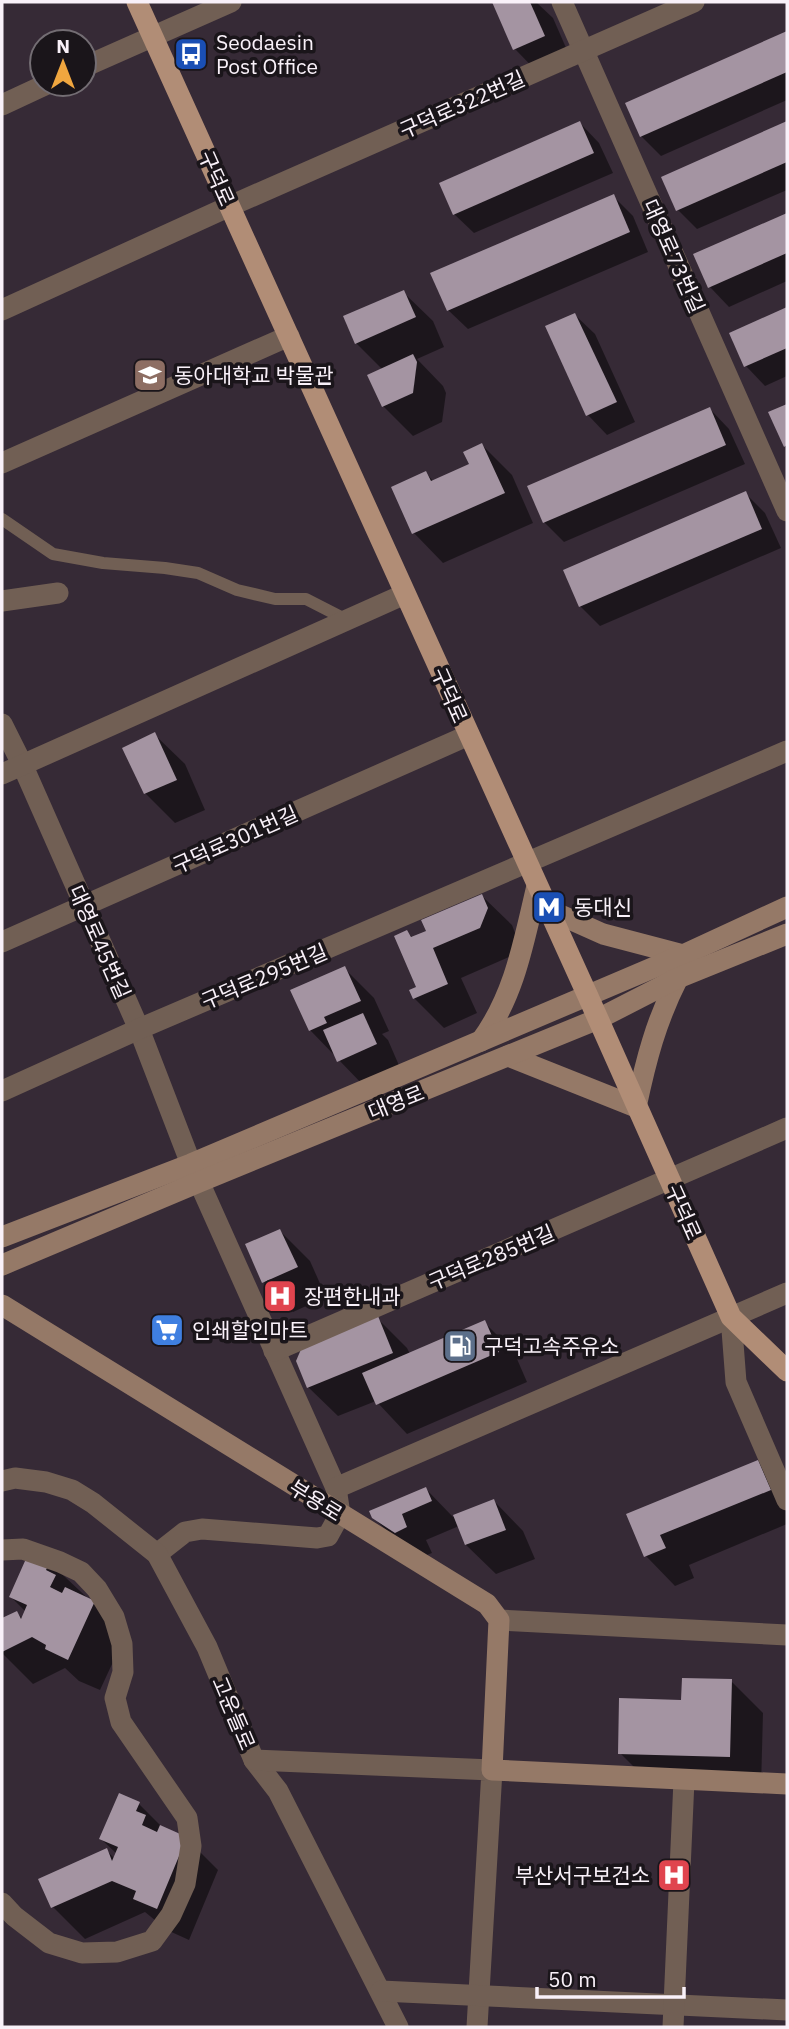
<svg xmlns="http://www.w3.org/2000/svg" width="789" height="2029" viewBox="0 0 789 2029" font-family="'IBM Plex Sans','Noto Sans KR',sans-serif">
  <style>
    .shadow { fill: #0007 }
    .building { fill: #a494a2 }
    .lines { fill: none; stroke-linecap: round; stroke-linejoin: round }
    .lane { stroke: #715f54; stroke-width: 12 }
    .street { stroke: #715f54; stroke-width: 21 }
    .secondary { stroke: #957967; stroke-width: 21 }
    .primary { stroke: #b18d76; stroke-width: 21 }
    .labels { text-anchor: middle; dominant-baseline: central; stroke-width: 7; stroke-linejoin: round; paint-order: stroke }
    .poi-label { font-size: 21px; fill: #f9f1f9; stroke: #1a151a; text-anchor: start }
    .street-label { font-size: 21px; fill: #f9f1f9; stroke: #1a151a }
  </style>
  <rect width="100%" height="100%" fill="#362a36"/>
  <g class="shadow">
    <polygon points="494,2 536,2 553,18 574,66 544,79 515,49"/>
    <polygon points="787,33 787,100 661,156 641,136 627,104"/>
    <polygon points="580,123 599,143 613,173 474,233 454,214"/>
    <polygon points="787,123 787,190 697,229 678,210 663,178"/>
    <polygon points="613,196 633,216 648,252 468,329 448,310"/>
    <polygon points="787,214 787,281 729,307 710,287 695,255"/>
    <polygon points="403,292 433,321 444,347 417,359 443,386 446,393 442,422 413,436 383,406 383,370 356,343"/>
    <polygon points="787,309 787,376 765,386 746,366 731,334"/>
    <polygon points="575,315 595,334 635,422 607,435 588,415"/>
    <polygon points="710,409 729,429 745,464 564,542 544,522"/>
    <polygon points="482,445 512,475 533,523 443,563 414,533 393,488 426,473 434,482 472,465"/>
    <polygon points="745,493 765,513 781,548 600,626 580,606"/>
    <polygon points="155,735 185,764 205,810 175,823 145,793"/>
    <polygon points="482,896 512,925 517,938 509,957 461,978 477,1013 444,1028 414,998 419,988 407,932 413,938 428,932"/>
    <polygon points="344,968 374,998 389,1031 382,1034 388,1040 401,1070 364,1086 310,1030 293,991"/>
    <polygon points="280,1231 310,1261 326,1297 293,1312 264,1282"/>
    <polygon points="377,1318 407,1348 410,1354 484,1322 514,1352 527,1382 407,1434 376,1401 338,1416 308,1387"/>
    <polygon points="758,1462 787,1491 787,1524 689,1565 694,1578 675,1586 646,1556 629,1515"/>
    <polygon points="426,1489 453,1517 494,1501 523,1531 535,1559 496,1574 466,1545 459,1526 426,1540 432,1553 422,1557 400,1544 373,1517"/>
    <polygon points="49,1562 126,1634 100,1690 79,1681 65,1668 33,1684 2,1653 2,1620 17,1613 23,1619 26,1612 11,1597"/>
    <polygon points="731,1681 763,1713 761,1788 652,1785 620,1753 683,1702"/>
    <polygon points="139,1804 164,1829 186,1838 218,1870 189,1940 167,1930 145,1912 85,1939 53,1907 106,1850 115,1859 117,1854 101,1839"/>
  </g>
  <g class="building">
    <polygon points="492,2 530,2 545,36 513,50"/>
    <polygon points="787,31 787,72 640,137 625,103"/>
    <polygon points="580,121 594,153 453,215 439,183"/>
    <polygon points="787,121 787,162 676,211 661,177"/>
    <polygon points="614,194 630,232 447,311 430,273"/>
    <polygon points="787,213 787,253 708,288 693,254"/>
    <polygon points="404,290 416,317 355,344 343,316"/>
    <polygon points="787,307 787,348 744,367 729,333"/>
    <polygon points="575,313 617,402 586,416 545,326"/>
    <polygon points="413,354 417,362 413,393 382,407 367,375"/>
    <polygon points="787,404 787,445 784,447 768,412"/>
    <polygon points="710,407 726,445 543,523 527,486"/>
    <polygon points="482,443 505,493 412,534 391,487 426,471 431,481 469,464 463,452"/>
    <polygon points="746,491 762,529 579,607 563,570"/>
    <polygon points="155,732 177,780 144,794 122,748"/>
    <polygon points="482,894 488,908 480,928 433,948 448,984 413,999 409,990 416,987 394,936 407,930 411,937 426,931 421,920"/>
    <polygon points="345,966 361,1001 324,1017 327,1023 309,1031 290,990"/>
    <polygon points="363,1013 377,1044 337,1062 323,1030"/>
    <polygon points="280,1229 298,1267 262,1283 245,1244"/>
    <polygon points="378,1316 393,1353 307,1388 296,1361 302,1347"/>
    <polygon points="485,1320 499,1352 376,1405 362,1373"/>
    <polygon points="758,1460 771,1490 660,1535 666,1548 644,1557 626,1514"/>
    <polygon points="426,1487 432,1501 402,1514 407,1527 395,1533 372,1518 369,1511"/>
    <polygon points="494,1499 506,1530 465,1545 453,1515"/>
    <polygon points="29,1552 50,1561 46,1570 56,1575 50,1587 62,1593 65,1587 95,1601 68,1660 45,1649 46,1645 32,1637 2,1652 2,1618 17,1611 21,1619 27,1605 9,1597"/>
    <polygon points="682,1678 732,1679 730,1757 618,1754 619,1698 681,1700"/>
    <polygon points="119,1793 140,1802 136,1811 146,1815 142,1825 157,1832 160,1825 187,1837 157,1909 133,1899 136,1891 112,1881 51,1908 38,1879 107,1848 112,1861 118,1847 99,1839"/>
  </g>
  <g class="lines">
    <polyline class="lane" points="2,519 53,554 103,563 165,568 198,573 237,590 275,599 306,599 347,620"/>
    <g class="street">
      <polyline points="562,2 787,511"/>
      <polyline points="84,67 231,2"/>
      <polyline points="2,105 47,84"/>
      <polyline points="2,310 230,206 694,2"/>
      <polyline points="2,463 289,336"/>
      <polyline points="2,601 58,593"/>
      <polyline points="2,724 22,764 139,1029 191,1164 336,1488 340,1514 328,1536 317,1538 202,1529 185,1532 157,1554"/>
      <polyline points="2,774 405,594"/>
      <polyline points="2,942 469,735"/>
      <polyline points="2,1091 139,1029 787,751"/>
      <polyline points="731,1317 736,1382 787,1500"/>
      <polyline points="274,1351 787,1128"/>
      <polyline points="2,1481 15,1478 46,1482 72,1490 93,1503 157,1554 207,1647 254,1760 278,1791 398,2027"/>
      <polyline points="336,1488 787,1293"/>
      <polyline points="2,1550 23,1549 60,1562 81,1572 97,1589 114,1617 122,1644 123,1672 115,1698 121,1722 187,1818 191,1846 185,1884 171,1915 152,1941 117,1952 82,1953 49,1943 14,1916 2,1903"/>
      <polyline points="499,1620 787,1635"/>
      <polyline points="254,1760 492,1770 477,2027"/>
      <polyline points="381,1991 787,2010"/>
      <polyline points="673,2027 684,1780"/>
    </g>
    <g class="secondary">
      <polyline points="547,909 603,934 683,955"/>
      <path d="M481,1041C515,995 524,940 537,886"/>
      <path d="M508,1056L636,1107C646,1060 656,1021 678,978"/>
      <polyline points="2,1237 191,1164 683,955 787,907"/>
      <polyline points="2,1265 199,1182 598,1019 678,978 787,934"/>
      <polyline points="2,1305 487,1604 499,1620 492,1770 787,1784"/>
    </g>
    <polyline class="primary" points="137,2 587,994 731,1317 787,1371"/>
  </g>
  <defs>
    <g id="bus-square" transform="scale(1.75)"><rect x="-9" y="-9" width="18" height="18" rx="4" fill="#1a4fb4" stroke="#1a151a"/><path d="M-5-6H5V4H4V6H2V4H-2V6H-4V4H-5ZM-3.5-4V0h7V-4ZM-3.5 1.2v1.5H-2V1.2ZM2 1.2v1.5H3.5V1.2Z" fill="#fff"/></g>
    <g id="university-square" transform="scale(1.75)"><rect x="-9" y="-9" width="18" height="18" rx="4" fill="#8d6e63" stroke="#1a151a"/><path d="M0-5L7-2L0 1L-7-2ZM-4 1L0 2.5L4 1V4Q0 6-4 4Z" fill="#fff"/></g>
    <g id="metro-square" transform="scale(1.75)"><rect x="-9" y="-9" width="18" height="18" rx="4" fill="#1a4fb4" stroke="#1a151a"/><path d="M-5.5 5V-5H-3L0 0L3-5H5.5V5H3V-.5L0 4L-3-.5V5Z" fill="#fff"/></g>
    <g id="hospital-square" transform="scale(1.75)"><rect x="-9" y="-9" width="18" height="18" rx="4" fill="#e0444e" stroke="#1a151a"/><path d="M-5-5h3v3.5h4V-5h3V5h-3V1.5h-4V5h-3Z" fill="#fff"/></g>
    <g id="supermarket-square" transform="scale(1.75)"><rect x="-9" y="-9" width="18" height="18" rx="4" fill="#3f7fe0" stroke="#1a151a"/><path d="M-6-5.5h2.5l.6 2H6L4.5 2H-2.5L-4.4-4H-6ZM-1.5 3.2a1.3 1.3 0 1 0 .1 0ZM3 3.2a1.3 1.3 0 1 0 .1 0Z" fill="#fff"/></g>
    <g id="fuel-square" transform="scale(1.75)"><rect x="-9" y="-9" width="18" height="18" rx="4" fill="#5c6f8a" stroke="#1a151a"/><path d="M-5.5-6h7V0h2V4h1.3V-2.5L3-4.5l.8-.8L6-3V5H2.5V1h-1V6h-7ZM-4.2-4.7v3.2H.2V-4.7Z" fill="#fff"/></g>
  </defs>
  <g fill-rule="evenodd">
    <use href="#bus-square" x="191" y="54"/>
    <use href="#university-square" x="150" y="375"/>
    <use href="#metro-square" x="549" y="907"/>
    <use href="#hospital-square" x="280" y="1296"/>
    <use href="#supermarket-square" x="167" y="1330"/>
    <use href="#fuel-square" x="460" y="1346"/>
    <use href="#hospital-square" x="674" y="1875"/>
  </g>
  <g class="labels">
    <g class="poi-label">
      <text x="216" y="42">Seodaesin<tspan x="216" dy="24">Post Office</tspan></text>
      <text x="174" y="375">동아대학교 박물관</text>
      <text x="574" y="907">동대신</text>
      <text x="304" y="1296">장편한내과</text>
      <text x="192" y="1330">인쇄할인마트</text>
      <text x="484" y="1346">구덕고속주유소</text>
      <text x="650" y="1875" text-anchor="end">부산서구보건소</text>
    </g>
    <g class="street-label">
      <text transform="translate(462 104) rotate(-24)">구덕로322번길</text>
      <text transform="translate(217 178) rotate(66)">구덕로</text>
      <text transform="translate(674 256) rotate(66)">대영로73번길</text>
      <text transform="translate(450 695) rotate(66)">구덕로</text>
      <text transform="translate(235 839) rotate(-24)">구덕로301번길</text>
      <text transform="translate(100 942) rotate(66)">대영로45번길</text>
      <text transform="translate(264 976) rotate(-23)">구덕로295번길</text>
      <text transform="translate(396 1102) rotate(-22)">대영로</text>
      <text transform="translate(684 1212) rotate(66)">구덕로</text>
      <text transform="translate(491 1257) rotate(-23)">구덕로285번길</text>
      <text transform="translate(316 1500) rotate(32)">부용로</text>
      <text transform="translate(234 1713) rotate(67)">고운들로</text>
    </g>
  </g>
  <rect width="789" height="2029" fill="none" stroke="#f9f1f9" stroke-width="7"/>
  <g transform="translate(63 63)"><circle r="33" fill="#1a151a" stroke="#736d73" stroke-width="2"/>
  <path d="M0-5L12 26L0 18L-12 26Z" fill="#f0a63f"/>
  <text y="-10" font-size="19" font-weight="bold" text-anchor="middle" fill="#f9f1f9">N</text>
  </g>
  <path d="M537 1987v10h147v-10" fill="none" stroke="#f9f1f9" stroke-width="3.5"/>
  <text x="548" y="1987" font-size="21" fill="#f9f1f9" stroke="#1a151a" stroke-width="5" paint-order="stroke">50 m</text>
</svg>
